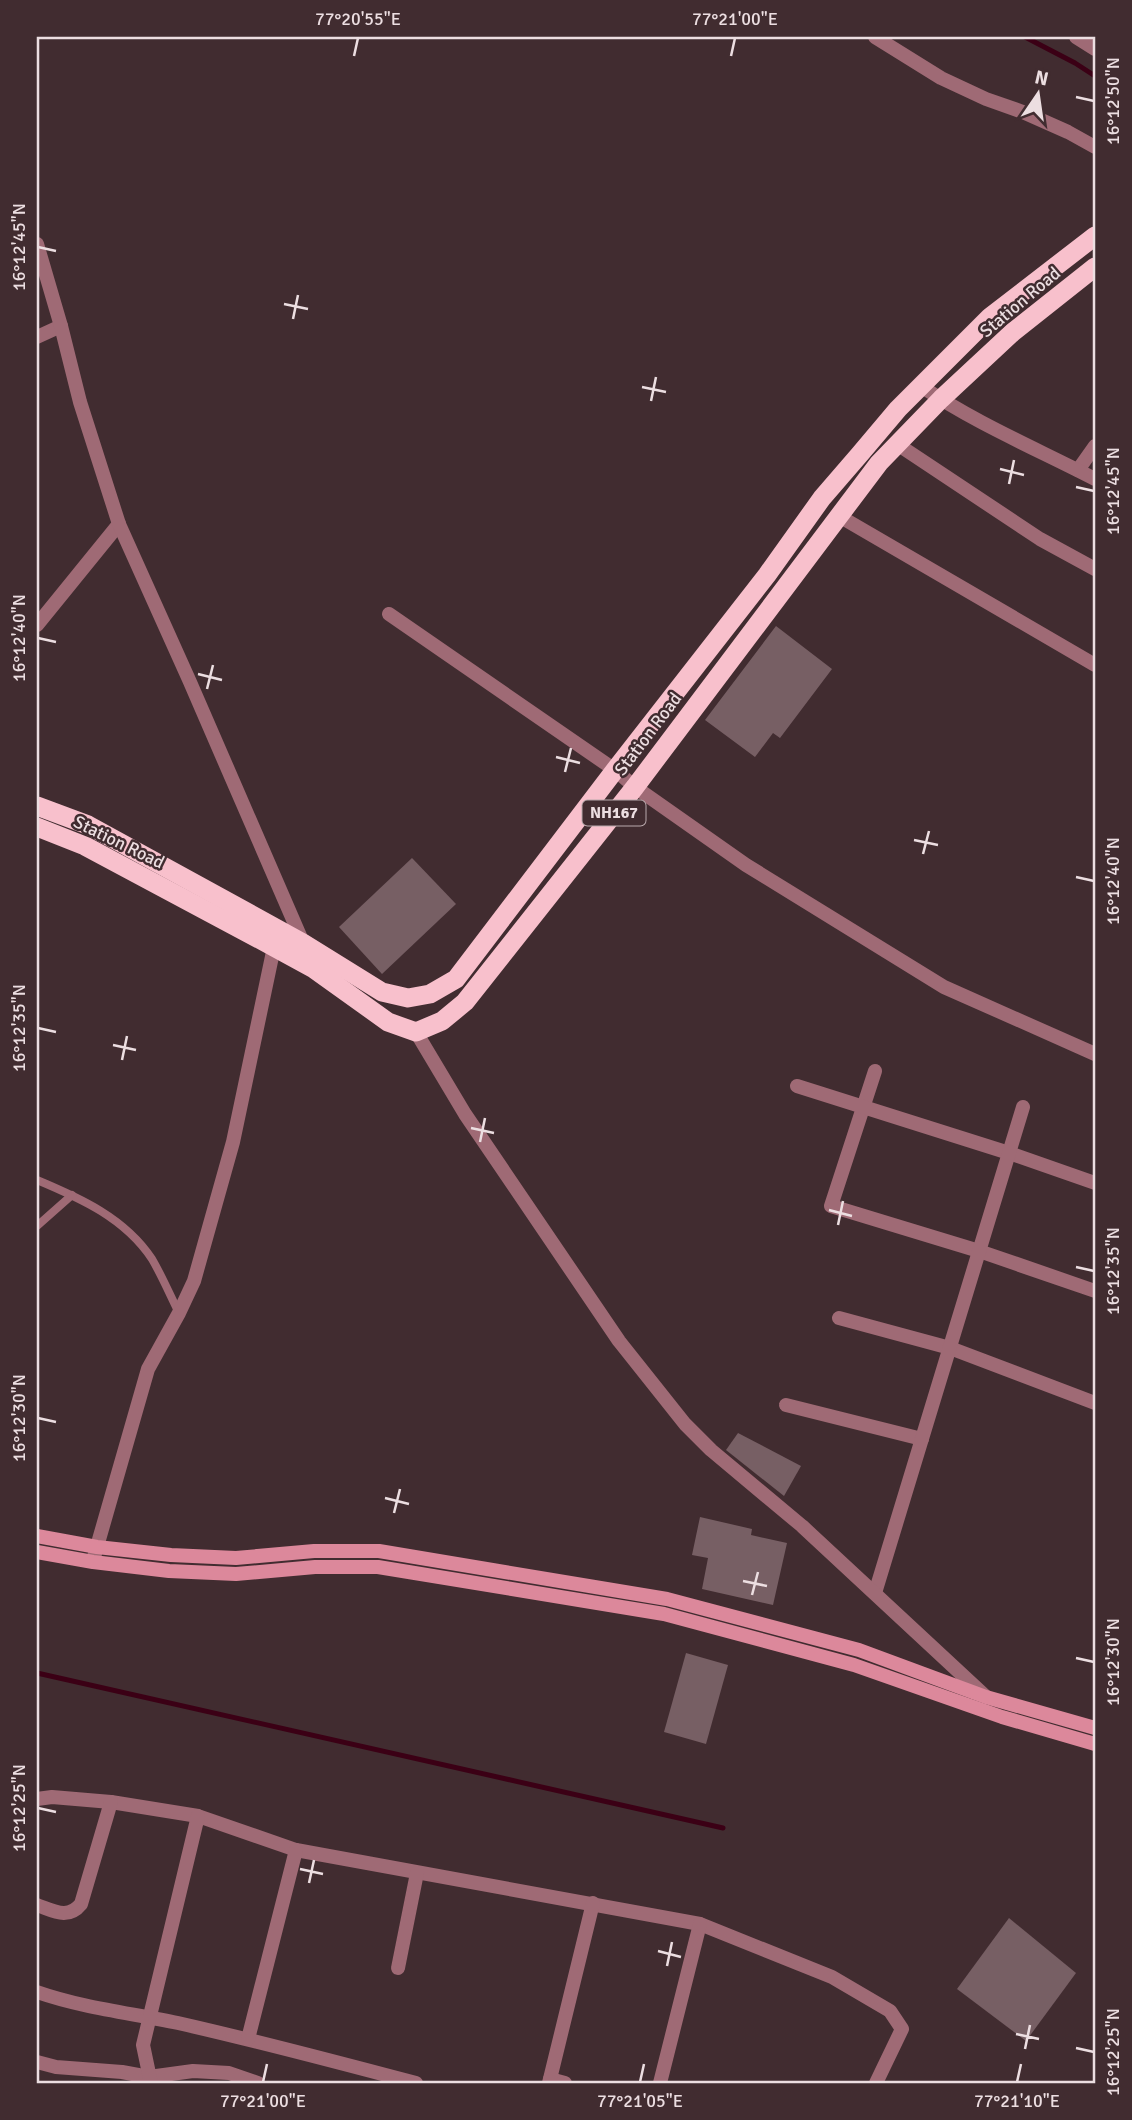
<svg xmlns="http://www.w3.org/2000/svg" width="1132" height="2120" viewBox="0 0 1132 2120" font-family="Signika,sans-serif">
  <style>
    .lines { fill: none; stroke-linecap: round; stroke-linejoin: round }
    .stream { stroke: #3b0015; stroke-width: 5 }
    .building { fill: #775f64 }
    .service { stroke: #9f6a75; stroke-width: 8 }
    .minor { stroke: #9f6a75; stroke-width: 14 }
    .tertiary { stroke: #9f6a75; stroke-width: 14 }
    .secondary { stroke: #dc889b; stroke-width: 14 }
    .trunk { stroke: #f8c0cc; stroke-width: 19 }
    .ticks { fill: none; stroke: #ecdee1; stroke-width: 2.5 }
    .labels { text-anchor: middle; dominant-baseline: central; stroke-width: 5; stroke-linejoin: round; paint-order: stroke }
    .shield { fill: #412c30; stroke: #b9a9ac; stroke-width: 2 }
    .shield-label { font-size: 16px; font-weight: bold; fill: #ecdee1 }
    .street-label { font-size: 18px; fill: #ecdee1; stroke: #412c30 }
    .neatline { fill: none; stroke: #ecdee1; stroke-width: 2.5 }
    .ticks-label { font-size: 18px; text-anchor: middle; fill: #ecdee1 }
  </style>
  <rect width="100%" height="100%" fill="#412c30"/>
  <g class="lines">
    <g class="stream">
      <polyline points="1025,37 1075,63 1095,76"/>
      <polyline points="37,1673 723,1828"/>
    </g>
  </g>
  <g class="building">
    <polygon points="776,626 832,669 780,738 773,733 755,757 705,720"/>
    <polygon points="412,858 456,904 382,974 339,927"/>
    <polygon points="738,1433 801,1466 784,1496 726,1450"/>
    <polygon points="700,1517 752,1529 751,1535 787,1543 773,1605 702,1589 708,1558 692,1555"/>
    <polygon points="686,1653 728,1665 706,1744 664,1732"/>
    <polygon points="1009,1918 1076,1973 1026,2041 957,1989"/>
  </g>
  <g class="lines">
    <g class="service">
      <path d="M37,1180C80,1198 125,1218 152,1259C162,1276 170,1295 179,1313"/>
      <polyline points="37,1226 72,1195"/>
    </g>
    <g class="minor">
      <polyline points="875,37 941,78 986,99 1023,112 1068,132 1095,147"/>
      <polyline points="1076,37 1095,49"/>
      <polyline points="37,337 61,326"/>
      <polyline points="897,444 1040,539 1095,569"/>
      <polyline points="1078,470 1095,446"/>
      <polyline points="839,516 1095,665"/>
      <polyline points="389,614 615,770 635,787 746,865 944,987 1095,1054"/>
      <polyline points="37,625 119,524"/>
      <polyline points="875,1071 831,1206 979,1251 1095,1291"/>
      <polyline points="797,1086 1009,1153 1095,1183"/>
      <polyline points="839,1318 950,1348 1095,1403"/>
      <polyline points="786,1405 922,1439"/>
      <polyline points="94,1557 148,1369 179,1313 194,1281 233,1142 274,947"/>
      <polyline points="875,1593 1023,1107"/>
      <polyline points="37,1799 52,1797 111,1802 198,1816 296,1850 700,1924 832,1977 890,2011 902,2029 876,2083"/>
      <path d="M37,1905C54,1911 68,1920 81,1904L111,1802"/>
      <polyline points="398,1968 417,1873"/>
      <path d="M37,1992C83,2008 131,2013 178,2023C258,2041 337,2062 416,2083"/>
      <polyline points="248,2039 296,1850"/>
      <polyline points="37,2062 56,2067 122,2072 149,2077 193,2071 229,2073 258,2083"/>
      <polyline points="550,2079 565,2083"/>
      <polyline points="151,2083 143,2045 198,1816"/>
      <polyline points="549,2083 593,1903"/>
      <polyline points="660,2083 700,1924"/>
    </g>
    <g class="tertiary">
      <polyline points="37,244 61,326 80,402 119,524 190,682 304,945"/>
      <path d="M921,386C975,423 1037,449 1095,479"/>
      <polyline points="416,1032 465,1114 619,1341 685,1424 711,1450 802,1526 985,1696"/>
    </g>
    <g class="secondary">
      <polyline points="37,1536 97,1547 171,1555 236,1558 314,1551 379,1551 667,1599 859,1650 986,1697 1095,1728"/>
      <polyline points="37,1552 93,1562 169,1571 236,1574 315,1567 378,1567 664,1614 854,1665 1002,1717 1095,1744"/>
    </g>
    <g class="trunk">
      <polyline points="37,806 88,825 303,943 382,992 408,998 430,994 456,979 615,770 767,575 822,498 860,454 898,409 990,317 1095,236"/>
      <polyline points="37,827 85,846 274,947 314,969 388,1022 416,1032 442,1021 465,1002 635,787 879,463 941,399 1013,332 1095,267"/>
    </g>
  </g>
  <path class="ticks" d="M354,56L358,38M731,56L735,38M1076,97L1094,101M38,247L56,251M284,304L308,309M293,319L298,295M642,387L666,392M651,401L656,377M1000,469L1024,475M1009,484L1014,460M1076,487L1094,491M38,638L56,642M198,674L222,680M207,689L213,665M556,757L580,763M565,772L571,748M914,840L938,845M923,854L929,831M1076,877L1094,881M38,1028L56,1032M113,1045L136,1050M122,1060L127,1036M471,1128L494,1133M480,1142L485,1118M829,1210L852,1216M838,1225L843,1201M1076,1267L1094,1271M38,1418L56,1422M385,1498L409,1504M394,1513L400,1489M743,1581L767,1586M752,1595L758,1572M1076,1658L1094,1662M38,1808L56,1812M300,1869L323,1874M309,1883L314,1860M658,1951L681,1957M667,1966L672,1942M1016,2034L1039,2039M1076,2048L1094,2052M1025,2049L1030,2025M263,2082L267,2064M640,2082L644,2064M1017,2082L1021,2064"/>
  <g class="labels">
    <rect class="shield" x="582.5" y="800.5" width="63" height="25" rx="5"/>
    <g class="shield-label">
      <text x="614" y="813">NH167</text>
    </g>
    <g class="street-label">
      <text transform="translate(1020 302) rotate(-40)">Station Road</text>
      <text transform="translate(648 734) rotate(-53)">Station Road</text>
      <text transform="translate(119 842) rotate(26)">Station Road</text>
    </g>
  </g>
  <rect width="1132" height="2120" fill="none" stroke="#412c30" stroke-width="77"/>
  <g transform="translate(1038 94) rotate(13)" stroke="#412c30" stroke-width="5" paint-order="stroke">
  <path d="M0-5L12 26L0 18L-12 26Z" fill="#ecdee1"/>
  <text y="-10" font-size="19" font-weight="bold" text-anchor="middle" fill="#ecdee1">N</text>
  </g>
  <rect x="38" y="38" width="1056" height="2044" class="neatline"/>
  <g class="ticks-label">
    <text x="358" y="25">77°20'55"E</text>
    <text x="735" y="25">77°21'00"E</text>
    <text transform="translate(1113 101) rotate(-90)" y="6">16°12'50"N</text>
    <text transform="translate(19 247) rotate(-90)" y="6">16°12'45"N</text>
    <text transform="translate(1113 491) rotate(-90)" y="6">16°12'45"N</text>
    <text transform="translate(19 638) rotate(-90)" y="6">16°12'40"N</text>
    <text transform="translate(1113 881) rotate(-90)" y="6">16°12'40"N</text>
    <text transform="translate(19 1028) rotate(-90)" y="6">16°12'35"N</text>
    <text transform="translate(1113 1271) rotate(-90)" y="6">16°12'35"N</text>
    <text transform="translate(19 1418) rotate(-90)" y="6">16°12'30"N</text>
    <text transform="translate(1113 1662) rotate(-90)" y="6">16°12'30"N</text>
    <text transform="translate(19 1808) rotate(-90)" y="6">16°12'25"N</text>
    <text transform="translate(1113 2052) rotate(-90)" y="6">16°12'25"N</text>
    <text x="263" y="2107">77°21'00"E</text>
    <text x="640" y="2107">77°21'05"E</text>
    <text x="1017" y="2107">77°21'10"E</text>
  </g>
</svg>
